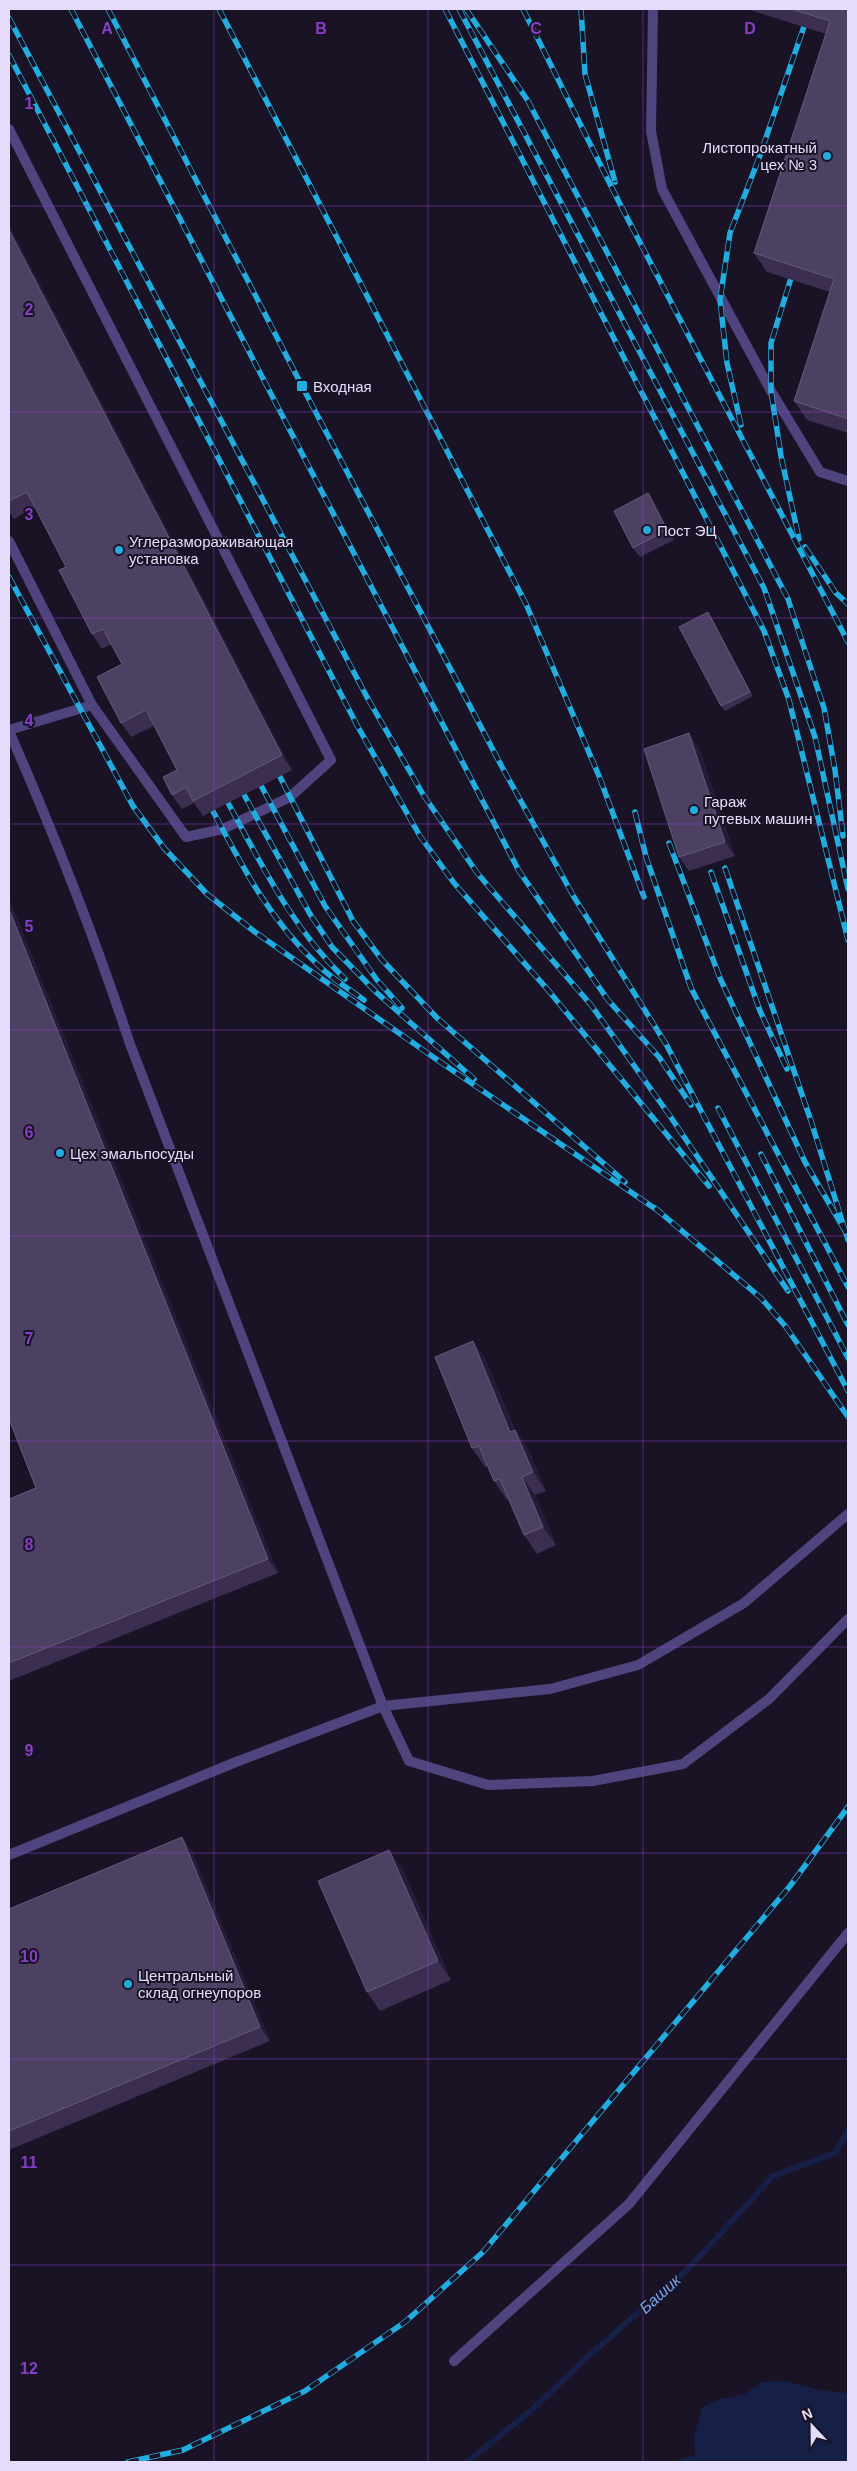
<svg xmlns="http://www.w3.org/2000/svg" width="857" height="2471" viewBox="0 0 857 2471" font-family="Helvetica,sans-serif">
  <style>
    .water { fill: #162046 }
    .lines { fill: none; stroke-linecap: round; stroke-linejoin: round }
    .stream { stroke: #162046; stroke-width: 6 }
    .lane { stroke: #50447e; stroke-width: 10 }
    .rail-casing { stroke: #22ade0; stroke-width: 5.5 }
    .rail { stroke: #191325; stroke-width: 4; stroke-dasharray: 11; stroke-linecap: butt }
    .wall { fill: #3b2e51 }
    .shaded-wall { fill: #261b38 }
    .building { fill: #4d4163; stroke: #65597b }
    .grid { fill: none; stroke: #863ec5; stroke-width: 1; stroke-opacity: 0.55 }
    .poi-dot { fill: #22ade0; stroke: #191325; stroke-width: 2 }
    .labels { text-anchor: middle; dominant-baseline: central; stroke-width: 4; stroke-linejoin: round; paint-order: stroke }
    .poi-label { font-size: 15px; fill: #e4dcfa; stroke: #191325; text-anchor: start }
    .water-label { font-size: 16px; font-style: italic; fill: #78a3ec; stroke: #191325 }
    .grid-label { font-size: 16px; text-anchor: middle; font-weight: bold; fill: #863ec5; stroke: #191325; stroke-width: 4; stroke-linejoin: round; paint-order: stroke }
  </style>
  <rect width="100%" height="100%" fill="#191325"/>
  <polygon class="water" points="785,2381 824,2391 848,2393 848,2462 672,2462 695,2455 694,2436 702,2408 720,2399 745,2394 762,2382"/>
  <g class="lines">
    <polyline class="stream" points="467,2462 532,2410 584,2360 688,2269 773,2176 835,2153 848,2131"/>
    <g class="lane">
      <polyline points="653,9 651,131 662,189 771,391 820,472 848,481"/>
      <polyline points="9,129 331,760 290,797 223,829 186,837 92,705 9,730"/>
      <polyline points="9,541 92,705"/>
      <path d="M9,731C54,834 95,937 130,1044L383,1706L409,1761L488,1785L593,1781L683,1764L769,1699L848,1619"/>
      <polyline points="9,1855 236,1762 383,1706 550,1689 638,1665 744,1603 848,1514"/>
      <polyline points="454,2361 629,2204 848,1933"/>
    </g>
    <g class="rail-casing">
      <g id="rail">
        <polyline points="71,9 519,871 608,1000 659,1057 691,1105"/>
        <polyline points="108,9 302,386 502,767 574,897 666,1044 848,1391"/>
        <polyline points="219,9 526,604 599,776 644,897"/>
        <polyline points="445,9 764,631 789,700 848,940"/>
        <polyline points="459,9 764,588 815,737 848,889"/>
        <polyline points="466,9 528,101 788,599 824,708 835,770 843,836"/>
        <polyline points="523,9 621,206 848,642"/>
        <polyline points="581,9 585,74 615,182"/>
        <polyline points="9,18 368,699 424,796 478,874 591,1005 670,1116 788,1291"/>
        <polyline points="9,55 358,727 420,836 454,883 548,990 709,1186"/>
        <polyline points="795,265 771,343 771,391 781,456 799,539"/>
        <polyline points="741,425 727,363 720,300 730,233 759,158 810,9"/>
        <polyline points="805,547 836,593 848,604"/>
        <polyline points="9,577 133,806 164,848 207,894 255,932 436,1059 660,1212"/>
        <polyline points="273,763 353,921 382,960 437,1018 625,1182"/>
        <polyline points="255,774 325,906 377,980 402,1008"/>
        <polyline points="237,782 310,914 332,947 377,993 474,1079"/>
        <path d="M221,790C258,857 289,925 345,979"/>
        <path d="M206,798C238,858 267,918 318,965C331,978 349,989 364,1000"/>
        <polyline points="635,812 646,857 691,988 848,1287"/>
        <polyline points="669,843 720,978 805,1162 844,1229"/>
        <polyline points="725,868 811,1121 848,1240"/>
        <polyline points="711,872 760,1011 787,1069"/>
        <polyline points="718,1108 848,1358"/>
        <polyline points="761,1154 848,1325"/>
        <polyline points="655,1208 761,1298 786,1327 848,1417"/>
        <polyline points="128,2462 183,2450 305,2391 405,2322 483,2252 790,1886 848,1807"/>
      </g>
    </g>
    <use href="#rail" class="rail"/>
  </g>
  <g class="wall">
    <polygon points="747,9 848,9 848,433 807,420 794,401 830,292 767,272 754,253 826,34"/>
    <polygon points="9,225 292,770 203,816 194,803 182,809 172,795 177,770 154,726 131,737 121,723 122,664 111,644 102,649 92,634 66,567 35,507 14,519 9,512"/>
    <polygon points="648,493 655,503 674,540 640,557 633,548"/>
    <polygon points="711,617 753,696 725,711 721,706"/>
    <polygon points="699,748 735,856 689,871 679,857"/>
    <polygon points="9,898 278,1573 9,1681 9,1499 36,1488 9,1419"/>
    <polygon points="473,1341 486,1360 515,1430 528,1448 546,1491 535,1495 556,1545 537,1554 524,1535 509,1499 507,1500 494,1481 488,1466 485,1467 472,1448"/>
    <polygon points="182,1837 192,1852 270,2041 9,2150 9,1909"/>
    <polygon points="389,1850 402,1868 451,1980 380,2011 367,1992"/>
  </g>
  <g class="shaded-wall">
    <polygon points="9,225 292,770 282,755 9,230"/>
    <polygon points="648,493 655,503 674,540 667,530"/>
    <polygon points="708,612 711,617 753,696 750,692"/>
    <polygon points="689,733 699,748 735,856 725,842"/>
    <polygon points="9,898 278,1573 268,1559 9,909"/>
    <polygon points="473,1341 486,1360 523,1450 510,1432"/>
    <polygon points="515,1430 528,1448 546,1491 533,1472"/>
    <polygon points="522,1477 535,1495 556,1545 543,1527"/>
    <polygon points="182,1837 192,1852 270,2041 260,2027"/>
    <polygon points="389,1850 402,1868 451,1980 438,1961"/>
  </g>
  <g class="building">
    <polygon points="791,9 848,9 848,419 794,401 834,279 754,253 830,21"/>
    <polygon points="9,230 282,755 193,801 186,787 172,795 163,777 177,770 146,710 121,723 97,677 122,664 103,629 92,634 59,570 66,567 27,492 9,501"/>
    <polygon points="648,493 667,530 633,548 614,511"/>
    <polygon points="708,612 750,692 721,706 679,627"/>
    <polygon points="689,733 725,842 679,857 644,749"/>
    <polygon points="9,909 268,1559 9,1663 9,1499 36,1488 9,1419"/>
    <polygon points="473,1341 510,1432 515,1430 533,1472 522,1477 543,1527 524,1535 500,1479 494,1481 479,1446 472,1448 435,1357"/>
    <polygon points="182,1837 260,2027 9,2131 9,1909"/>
    <polygon points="389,1850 438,1961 367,1992 318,1881"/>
  </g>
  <path class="grid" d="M214,9V2462M428,9V2462M643,9V2462M9,206H848M9,412H848M9,618H848M9,824H848M9,1030H848M9,1236H848M9,1441H848M9,1647H848M9,1853H848M9,2059H848M9,2265H848"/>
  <g class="poi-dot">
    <circle cx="827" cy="156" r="5"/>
    <rect x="296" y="380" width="12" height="12" rx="2.5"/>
    <circle cx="647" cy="530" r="5"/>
    <circle cx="119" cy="550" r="5"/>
    <circle cx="694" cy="810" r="5"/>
    <circle cx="60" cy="1153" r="5"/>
    <circle cx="128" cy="1984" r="5"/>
  </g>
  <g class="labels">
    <g class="poi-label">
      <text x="817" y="147" text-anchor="end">Листопрокатный<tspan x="817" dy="17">цех № 3</tspan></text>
      <text x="313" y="386">Входная</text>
      <text x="657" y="530">Поcт ЭЦ</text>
      <text x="129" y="541">Углеразмораживающая<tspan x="129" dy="17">установка</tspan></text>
      <text x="704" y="801">Гараж<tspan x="704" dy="17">путевых машин</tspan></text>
      <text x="70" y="1153">Цех эмальпосуды</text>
      <text x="138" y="1975">Центральный<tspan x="138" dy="17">склад огнеупоров</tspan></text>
    </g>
    <g class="water-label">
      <text transform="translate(660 2294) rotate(-42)">Башик</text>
    </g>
  </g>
  <g class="grid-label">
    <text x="107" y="34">A</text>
    <text x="321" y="34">B</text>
    <text x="536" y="34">C</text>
    <text x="750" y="34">D</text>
    <text x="29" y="109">1</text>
    <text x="29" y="315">2</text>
    <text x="29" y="520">3</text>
    <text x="29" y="726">4</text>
    <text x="29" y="932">5</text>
    <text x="29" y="1138">6</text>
    <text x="29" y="1344">7</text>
    <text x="29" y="1550">8</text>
    <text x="29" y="1756">9</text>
    <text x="29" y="1962">10</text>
    <text x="29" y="2168">11</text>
    <text x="29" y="2374">12</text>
  </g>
  <rect width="857" height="2471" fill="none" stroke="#e4dcfa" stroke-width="20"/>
  <g transform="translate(812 2426) rotate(338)" stroke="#191325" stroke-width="4" paint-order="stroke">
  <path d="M0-4L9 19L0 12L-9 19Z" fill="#e4dcfa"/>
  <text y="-8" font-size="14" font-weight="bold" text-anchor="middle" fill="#e4dcfa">N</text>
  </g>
</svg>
